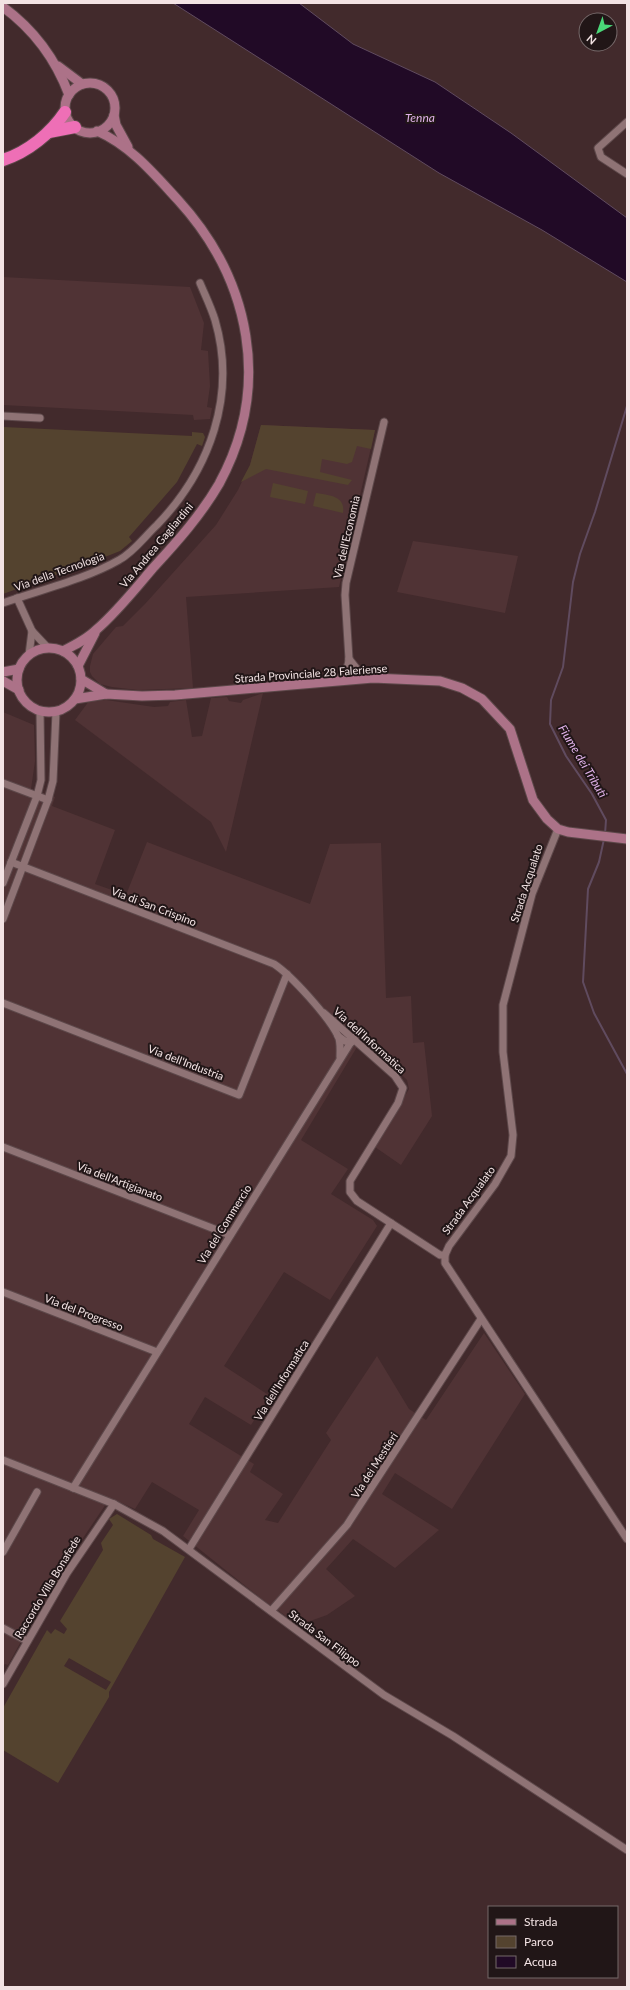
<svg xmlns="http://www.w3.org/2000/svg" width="630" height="1990" viewBox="0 0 630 1990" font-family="Lato,sans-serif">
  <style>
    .built { fill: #503335 }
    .green { fill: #54432f; fill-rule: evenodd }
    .water { fill: #210a26; stroke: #604b5f }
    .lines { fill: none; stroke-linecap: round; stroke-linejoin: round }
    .stream { stroke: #604b5f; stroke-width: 2 }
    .minor-casing { stroke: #5d484a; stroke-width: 9 }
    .tertiary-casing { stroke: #5d484a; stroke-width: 10 }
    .secondary-casing { stroke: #5d484a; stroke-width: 11 }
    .motorway-casing { stroke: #5d484a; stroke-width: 14 }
    .minor { stroke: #8f7375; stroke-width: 7 }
    .tertiary { stroke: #8f7375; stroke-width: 8 }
    .secondary { stroke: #ac7288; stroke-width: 9 }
    .motorway { stroke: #ee6fb6; stroke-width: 12 }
    .labels { text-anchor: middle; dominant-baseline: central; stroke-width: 4; stroke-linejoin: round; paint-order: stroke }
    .street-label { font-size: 11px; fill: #f3e3e4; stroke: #211617 }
    .water-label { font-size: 12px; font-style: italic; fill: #dfb1e8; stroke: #211617 }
  </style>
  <rect width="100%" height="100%" fill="#422a2c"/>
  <g class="built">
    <polygon points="3,277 190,287 204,323 201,350 208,351 210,386 207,407 212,408 210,419 194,420 193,415 3,405"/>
    <polygon points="261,425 375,430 339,587 186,597 193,688 138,690 112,687 100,684 92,676 90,672 90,666 93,654 116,627 123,626 145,604 216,525 238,490 250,465"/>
    <polygon points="413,541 518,556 505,613 397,592"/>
    <polygon points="263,693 226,852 211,822 75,720 89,701 106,700 154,707 168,706 170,702 186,700 192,737 202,736 211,698 227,697 229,701 241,703 243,700"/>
    <polygon points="3,712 34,725 35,761 31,789 55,797 52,806 115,830 95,884 126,895 147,842 310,904 330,844 381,843 386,998 411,996 413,1043 424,1042 432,1116 401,1165 375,1147 409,1089 407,1080 363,1037 301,1140 348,1169 331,1194 373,1220 377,1226 330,1300 284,1272 224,1366 270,1396 251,1425 205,1397 189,1424 254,1464 250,1472 283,1494 265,1520 278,1523 331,1440 326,1433 377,1356 409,1409 426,1420 484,1333 525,1394 452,1509 395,1473 382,1494 439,1530 395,1568 353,1539 326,1569 355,1596 327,1615 299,1625 263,1600 183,1536 199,1510 152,1482 135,1509 110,1498 56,1578 8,1665 5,1664 3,1666"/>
  </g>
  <g class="green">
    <polygon points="261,425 375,430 371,449 357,446 352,462 347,464 322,459 320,472 352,480 348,485 266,469 241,482 250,465"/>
    <polygon points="3,427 192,436 192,432 203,433 205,437 202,446 197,444 177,482 129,537 132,541 120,551 110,555 3,594"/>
    <polygon points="273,483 308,491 305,504 270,497"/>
    <path d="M316,493C329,495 346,496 343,513L313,506Z"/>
    <path d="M117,1514L151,1535L153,1539L185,1557L109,1692V1697L58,1783L3,1750V1708L47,1630L51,1634L55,1629L64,1634L67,1629L60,1621L103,1550L101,1543L113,1525L109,1519ZM69,1658L111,1682L106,1690L64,1666Z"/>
  </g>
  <polygon class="water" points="173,3 299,3 353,44 435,82 511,133 627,218 627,282 542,230 439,173"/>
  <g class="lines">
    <g class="stream">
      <polyline points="605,834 606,820 592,794 566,756 550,724 551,700 563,667 573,582 580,554 595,512 627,406"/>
      <polyline points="604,839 599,862 588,889 583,982 594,1013 627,1074"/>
    </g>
    <g class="minor-casing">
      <g id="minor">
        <polyline points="627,122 598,148 601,157 627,174"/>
        <polyline points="3,416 40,418"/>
        <polyline points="17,598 32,631 48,648"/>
        <path d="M3,603C40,590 86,579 119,560C134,552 145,536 157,525C210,470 237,395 215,320C211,307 205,295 200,283"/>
        <polyline points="29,655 32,631"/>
        <polyline points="349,659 360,673 371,678"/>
        <path d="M334,681C344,675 348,670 349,659L345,595L346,583L384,422"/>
        <polyline points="3,783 48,800"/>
        <polyline points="558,829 532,894 503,1005 503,1052 513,1135 511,1156 495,1184 449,1246 445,1255 445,1263 627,1539"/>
        <path d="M11,862L274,964C291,975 329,1017 338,1036C341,1042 340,1050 340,1057"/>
        <polyline points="3,883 37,796 41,780 40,711"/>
        <polyline points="3,919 48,800 53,781 56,712"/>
        <polyline points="3,1003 239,1095 287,974"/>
        <polyline points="324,1013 395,1076 403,1088 398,1103 350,1181 350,1192 357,1201 440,1255 445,1255"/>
        <polyline points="3,1147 230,1235"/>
        <polyline points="3,1292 157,1352"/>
        <polyline points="3,1460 114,1504 163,1531 384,1695 453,1736 627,1850"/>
        <polyline points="73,1488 351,1042 345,1041 338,1036"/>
        <polyline points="189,1549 391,1223"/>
        <polyline points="3,1552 37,1492"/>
        <polyline points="271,1611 347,1525 481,1319"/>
        <polyline points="3,1628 27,1641"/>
        <polyline points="3,1684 67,1573 114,1504"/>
      </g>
    </g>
    <g class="tertiary-casing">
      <polyline id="tertiary" points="351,1042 354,1038"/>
    </g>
    <g class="secondary-casing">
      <g id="secondary">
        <path d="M3,7C33,29 56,60 69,95"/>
        <polyline points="58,66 82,84"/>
        <circle cx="90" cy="108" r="25"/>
        <polyline points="114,115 116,125 128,147"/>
        <circle cx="49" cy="680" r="32"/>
        <path d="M63,651C75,645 87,639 96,630C117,612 135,589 153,568C177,542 201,515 219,484C272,387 251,280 178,200C154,174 131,146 97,131"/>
        <polyline points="78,666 95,633"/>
        <polyline points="3,672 19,669"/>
        <polyline points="81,679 106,694"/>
        <polyline points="3,681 19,690"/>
        <polyline points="75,699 106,694 142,696 175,695 373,678 440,681 462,688 482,699 510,729 533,800 547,819 558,829 568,832 627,839"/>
      </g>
    </g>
    <g class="motorway-casing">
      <g id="motorway">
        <polyline points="49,132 75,127"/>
        <path d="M3,160C28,152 51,133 65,112"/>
      </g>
    </g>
    <use href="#minor" class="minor"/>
    <use href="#tertiary" class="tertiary"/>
    <use href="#secondary" class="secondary"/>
    <use href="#motorway" class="motorway"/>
  </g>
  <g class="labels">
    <g class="street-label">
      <text transform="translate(346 537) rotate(-77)">Via dell'Economia</text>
      <text transform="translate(156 545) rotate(-50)">Via Andrea Gagliardini</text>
      <text transform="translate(59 571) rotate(-20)">Via della Tecnologia</text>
      <text transform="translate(311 673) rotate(-4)">Strada Provinciale 28 Faleriense</text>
      <text transform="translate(526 883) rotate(-72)">Strada Acqualato</text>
      <text transform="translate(154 906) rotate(21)">Via di San Crispino</text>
      <text transform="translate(370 1040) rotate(42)">Via dell'Informatica</text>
      <text transform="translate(186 1062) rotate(21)">Via dell'Industria</text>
      <text transform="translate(120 1181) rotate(21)">Via dell'Artigianato</text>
      <text transform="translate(468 1200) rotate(-54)">Strada Acqualato</text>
      <text transform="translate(224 1224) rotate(-58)">Via del Commercio</text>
      <text transform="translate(84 1312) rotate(21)">Via del Progresso</text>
      <text transform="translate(281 1380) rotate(-58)">Via dell'Informatica</text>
      <text transform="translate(374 1465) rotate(-57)">Via dei Mestieri</text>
      <text transform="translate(47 1587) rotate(-59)">Raccordo Villa Bonafede</text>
      <text transform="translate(325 1638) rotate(37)">Strada San Filippo</text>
    </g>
    <g class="water-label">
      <text x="420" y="117">Tenna</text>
      <text transform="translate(583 761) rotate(59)">Fiume dei Tributi</text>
    </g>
  </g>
  <rect width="630" height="1990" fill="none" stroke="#f3e3e4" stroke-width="8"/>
  <rect x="488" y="1906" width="130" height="72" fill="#211617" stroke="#756869"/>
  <rect x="496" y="1919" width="20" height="6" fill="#ac7288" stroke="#756869"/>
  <text x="524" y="1926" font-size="12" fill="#f3e3e4">Strada</text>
  <rect x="496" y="1936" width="20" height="12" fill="#54432f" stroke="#756869"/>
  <text x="524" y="1946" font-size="12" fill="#f3e3e4">Parco</text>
  <rect x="496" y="1956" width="20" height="12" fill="#210a26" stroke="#756869"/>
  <text x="524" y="1966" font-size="12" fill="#f3e3e4">Acqua</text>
  <g transform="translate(598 32) rotate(221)"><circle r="19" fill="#211617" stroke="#756869"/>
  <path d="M0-3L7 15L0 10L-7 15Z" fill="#4ad778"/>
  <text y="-6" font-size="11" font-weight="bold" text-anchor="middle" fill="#f3e3e4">N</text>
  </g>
</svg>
